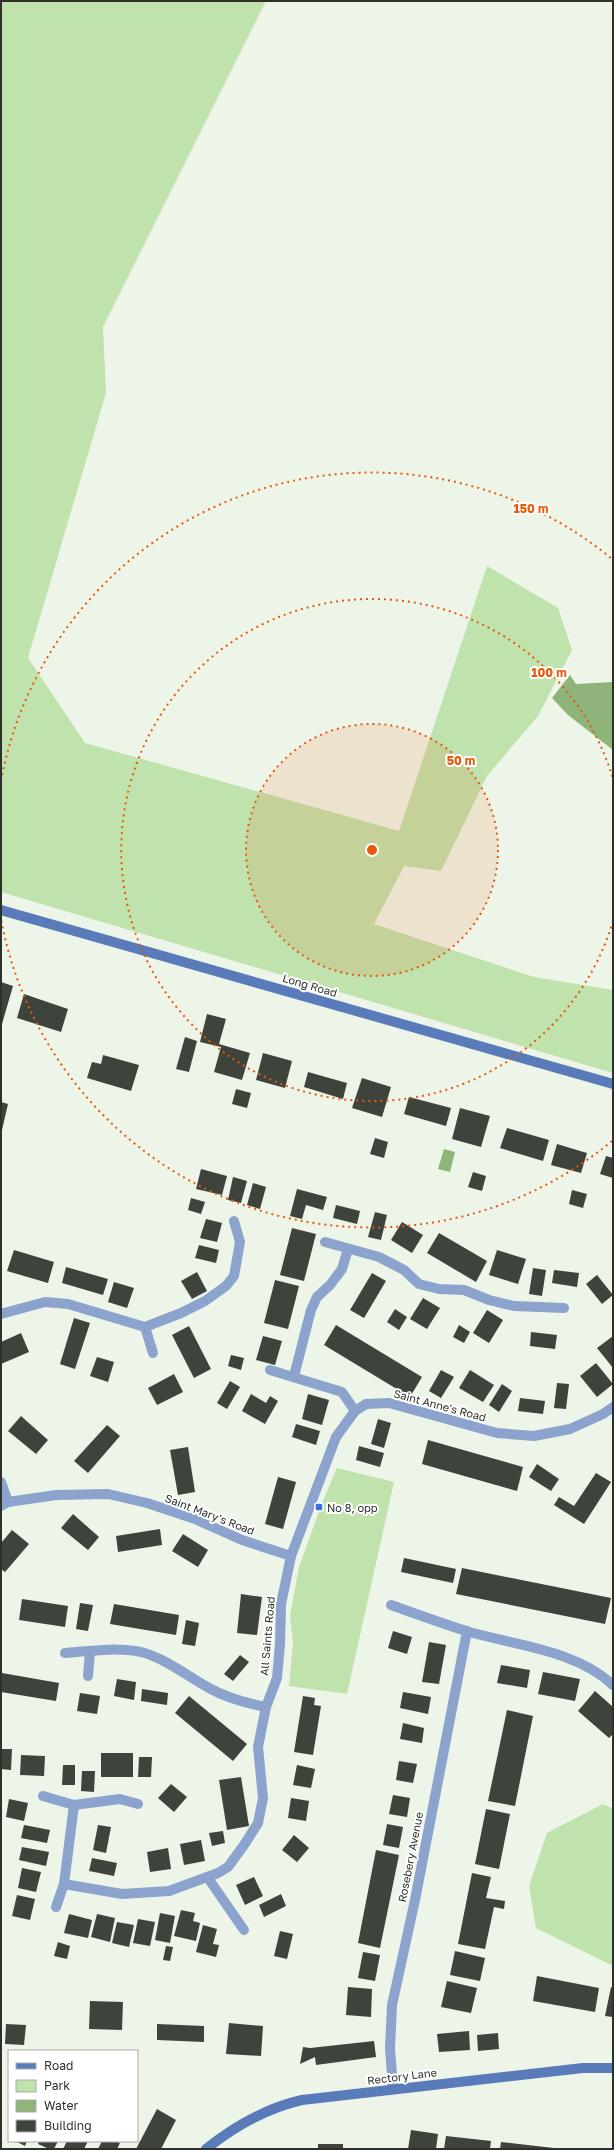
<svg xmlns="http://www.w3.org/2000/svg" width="614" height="2150" viewBox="0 0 614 2150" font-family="'Golos Text',sans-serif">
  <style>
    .green { fill: #c0e2ad }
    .water { fill: #8eb479 }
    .building { fill: #3e443b }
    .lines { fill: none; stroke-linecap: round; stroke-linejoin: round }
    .street { stroke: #8ba3cd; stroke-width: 10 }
    .secondary { stroke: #5a7bb9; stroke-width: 10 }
    .ring { fill: none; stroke: #e8590c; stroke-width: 2; stroke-dasharray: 2 4 }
    .poi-dot { fill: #3771e0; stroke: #fff; stroke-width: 1.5 }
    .labels { text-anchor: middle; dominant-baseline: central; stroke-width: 4; stroke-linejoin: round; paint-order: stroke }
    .street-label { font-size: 11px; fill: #2d302b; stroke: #fff }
    .poi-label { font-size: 11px; fill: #2d302b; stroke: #fff; text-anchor: start }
    .centre { fill: #e8590c; stroke: #fff; stroke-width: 2 }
    .ring-label { font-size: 12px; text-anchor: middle; font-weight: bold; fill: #e8590c; stroke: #fff; stroke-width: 4; stroke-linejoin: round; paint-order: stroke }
  </style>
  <rect width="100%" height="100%" fill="#edf5e9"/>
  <g class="green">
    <polygon points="1,1 266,1 103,327 106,393 28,658 85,743 399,831 487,566 558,608 572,650 538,716 487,776 441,871 404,866 374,924 534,977 613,990 613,1073 1,892"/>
    <polygon points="337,1468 394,1482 347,1694 289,1686 293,1643 290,1616 299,1567 322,1503"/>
    <polygon points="603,1804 613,1809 613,1966 536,1928 529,1886 547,1833"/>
  </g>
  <g class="water">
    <polygon points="570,675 576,684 613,682 613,750 568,715 552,698"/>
    <polygon points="444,1149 455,1152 450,1172 438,1169"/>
  </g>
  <g class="building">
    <polygon points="1,982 13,986 2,1024 1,1023"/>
    <polygon points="24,994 68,1009 61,1032 17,1018"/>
    <polygon points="207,1014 226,1019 219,1044 250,1053 242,1080 214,1072 221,1047 200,1042"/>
    <polygon points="185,1037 197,1041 189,1072 176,1069"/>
    <polygon points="263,1053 292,1061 285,1088 256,1080"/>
    <polygon points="103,1055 139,1065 131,1091 87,1078 92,1062 101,1064"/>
    <polygon points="308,1072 347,1083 343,1099 304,1087"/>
    <polygon points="362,1078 391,1087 382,1117 352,1108"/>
    <polygon points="236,1089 251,1093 247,1108 232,1104"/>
    <polygon points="409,1097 451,1108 446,1126 404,1114"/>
    <polygon points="1,1102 8,1104 2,1130 1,1129"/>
    <polygon points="460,1108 490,1116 481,1147 452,1139"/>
    <polygon points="507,1128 549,1140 543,1161 500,1148"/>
    <polygon points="375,1138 388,1142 384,1158 370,1154"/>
    <polygon points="557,1144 587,1153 581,1173 551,1165"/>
    <polygon points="606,1156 613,1158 613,1178 600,1174"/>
    <polygon points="201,1169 227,1176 222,1195 196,1189"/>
    <polygon points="473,1172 486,1176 482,1191 468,1187"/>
    <polygon points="233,1177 247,1181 241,1203 228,1200"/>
    <polygon points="253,1183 266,1187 260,1209 247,1205"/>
    <polygon points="297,1189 327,1197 323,1210 306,1205 302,1219 290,1216"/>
    <polygon points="572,1190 587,1194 583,1208 569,1204"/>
    <polygon points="191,1198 205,1202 201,1214 188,1210"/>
    <polygon points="336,1205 360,1211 357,1224 333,1218"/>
    <polygon points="375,1212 387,1215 381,1240 368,1237"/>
    <polygon points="206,1219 222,1223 217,1242 200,1238"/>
    <polygon points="402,1222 423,1235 412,1253 391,1240"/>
    <polygon points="292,1228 316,1234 304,1281 280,1275"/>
    <polygon points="439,1233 487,1261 476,1282 427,1253"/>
    <polygon points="199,1245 219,1250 216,1263 195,1258"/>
    <polygon points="14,1250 54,1262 48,1283 7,1271"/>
    <polygon points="497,1250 526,1259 518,1284 489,1275"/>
    <polygon points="66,1267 108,1279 103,1295 62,1283"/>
    <polygon points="533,1268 546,1270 542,1296 529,1294"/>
    <polygon points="554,1270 579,1273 577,1287 552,1283"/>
    <polygon points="197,1272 207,1291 192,1299 181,1281"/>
    <polygon points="372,1273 386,1281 364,1318 350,1310"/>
    <polygon points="597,1275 613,1295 602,1304 586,1284"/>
    <polygon points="275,1280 299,1286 288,1329 264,1323"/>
    <polygon points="114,1282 134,1288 127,1308 108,1302"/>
    <polygon points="423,1298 440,1308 427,1329 410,1319"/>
    <polygon points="395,1309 407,1317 399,1330 387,1322"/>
    <polygon points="487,1310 503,1320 489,1343 473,1333"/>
    <polygon points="74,1318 90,1323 75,1369 60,1364"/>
    <polygon points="336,1325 422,1377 410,1397 324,1345"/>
    <polygon points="459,1325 470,1332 464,1343 453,1337"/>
    <polygon points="189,1326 211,1369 194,1378 172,1335"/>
    <polygon points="531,1332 557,1335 555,1349 530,1346"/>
    <polygon points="21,1333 29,1352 1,1364 1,1342"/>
    <polygon points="263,1336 282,1341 275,1365 256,1360"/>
    <polygon points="613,1336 613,1368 597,1348"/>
    <polygon points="231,1355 244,1358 241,1370 228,1366"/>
    <polygon points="97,1357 114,1362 108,1382 90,1376"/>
    <polygon points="596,1363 613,1384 597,1397 580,1376"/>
    <polygon points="441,1370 454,1377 441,1398 429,1391"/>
    <polygon points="470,1370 494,1385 483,1402 459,1388"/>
    <polygon points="174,1374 183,1392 157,1405 148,1388"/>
    <polygon points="230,1381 240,1387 227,1409 217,1403"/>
    <polygon points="557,1383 569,1384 566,1409 554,1408"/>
    <polygon points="502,1384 512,1391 499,1412 489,1405"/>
    <polygon points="251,1394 266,1403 270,1396 278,1401 265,1424 242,1411"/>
    <polygon points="308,1394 329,1400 322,1425 302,1419"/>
    <polygon points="520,1398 545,1401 543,1414 518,1411"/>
    <polygon points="21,1416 48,1440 36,1454 8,1431"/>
    <polygon points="378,1419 391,1423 384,1448 371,1444"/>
    <polygon points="296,1424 320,1431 316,1445 292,1437"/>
    <polygon points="107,1425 120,1436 88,1473 74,1461"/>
    <polygon points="428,1440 523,1467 517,1491 422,1464"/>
    <polygon points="359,1446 384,1453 380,1467 356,1460"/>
    <polygon points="188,1447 195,1492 178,1495 170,1450"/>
    <polygon points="537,1464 559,1479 551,1491 529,1477"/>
    <polygon points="596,1473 611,1482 584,1524 554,1505 559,1497 574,1506"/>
    <polygon points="278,1477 296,1482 283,1529 265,1524"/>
    <polygon points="73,1514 99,1537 88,1550 61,1528"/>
    <polygon points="160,1529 162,1545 118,1552 116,1536"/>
    <polygon points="12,1530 29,1544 5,1572 1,1569 1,1543"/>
    <polygon points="183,1534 208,1550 198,1567 172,1551"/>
    <polygon points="404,1558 456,1569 453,1583 401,1572"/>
    <polygon points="462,1568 611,1598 605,1624 456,1594"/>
    <polygon points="241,1594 262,1597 257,1635 237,1633"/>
    <polygon points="22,1599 68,1606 65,1627 19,1620"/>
    <polygon points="80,1603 93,1605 88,1631 76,1629"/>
    <polygon points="114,1604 179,1615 176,1635 110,1624"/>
    <polygon points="186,1620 199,1623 195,1646 182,1644"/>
    <polygon points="393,1631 412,1637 407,1654 388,1648"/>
    <polygon points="429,1642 446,1645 439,1684 422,1682"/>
    <polygon points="240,1655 249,1662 233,1681 224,1674"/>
    <polygon points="501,1665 530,1670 527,1688 497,1683"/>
    <polygon points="543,1672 580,1679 575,1701 538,1694"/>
    <polygon points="2,1673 59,1683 56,1701 1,1692"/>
    <polygon points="117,1679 136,1682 134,1700 114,1696"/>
    <polygon points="142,1689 168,1693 167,1705 141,1701"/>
    <polygon points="595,1691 613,1707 613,1734 609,1738 578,1711"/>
    <polygon points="403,1692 431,1697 428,1714 400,1708"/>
    <polygon points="80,1693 100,1696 97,1714 77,1711"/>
    <polygon points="189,1696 247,1744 233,1761 175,1713"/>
    <polygon points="303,1696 315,1698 314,1705 321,1706 313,1755 294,1752"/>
    <polygon points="507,1710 533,1716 515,1806 488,1801"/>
    <polygon points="403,1723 424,1728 422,1743 400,1739"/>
    <polygon points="1,1749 12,1749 11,1770 1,1769"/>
    <rect x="101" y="1753" width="32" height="24"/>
    <polygon points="21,1755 45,1756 44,1776 20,1775"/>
    <polygon points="139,1757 152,1757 151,1777 138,1777"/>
    <polygon points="399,1761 417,1764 413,1783 396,1780"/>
    <polygon points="63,1765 75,1765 75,1785 62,1785"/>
    <polygon points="297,1765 315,1769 311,1788 293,1785"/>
    <polygon points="82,1771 95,1771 94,1792 81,1791"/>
    <polygon points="241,1777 249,1826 227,1830 219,1780"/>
    <polygon points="171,1784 187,1797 174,1812 158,1798"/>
    <polygon points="393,1795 410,1798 407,1817 389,1814"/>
    <polygon points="291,1798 309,1801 306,1821 288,1818"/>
    <polygon points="9,1799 28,1803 24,1821 6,1817"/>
    <polygon points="486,1809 510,1814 499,1869 475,1864"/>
    <polygon points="387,1824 403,1827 399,1848 383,1845"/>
    <polygon points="24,1825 50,1830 47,1843 21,1838"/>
    <polygon points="98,1825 111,1827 106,1853 93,1850"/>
    <polygon points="223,1831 225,1843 212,1846 209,1833"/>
    <polygon points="294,1835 309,1848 297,1862 282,1850"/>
    <polygon points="201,1840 205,1861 184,1865 180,1844"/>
    <polygon points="22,1847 49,1852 46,1866 19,1860"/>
    <polygon points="168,1848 171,1869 150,1872 147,1852"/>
    <polygon points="376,1850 399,1855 380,1948 358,1943"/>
    <polygon points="92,1858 117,1863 114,1876 89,1871"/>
    <polygon points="22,1868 41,1872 36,1892 18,1888"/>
    <polygon points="472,1873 491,1877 486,1898 505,1901 504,1909 494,1907 485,1949 458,1944"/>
    <polygon points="254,1877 263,1896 245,1905 236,1885"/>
    <polygon points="281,1894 286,1906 264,1917 259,1905"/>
    <polygon points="17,1895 35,1899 30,1920 12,1916"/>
    <polygon points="181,1910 195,1913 193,1921 200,1923 196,1941 174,1936"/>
    <polygon points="160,1913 175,1916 170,1943 155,1940"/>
    <polygon points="69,1914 92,1920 88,1938 64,1933"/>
    <polygon points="97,1914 115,1918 110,1942 91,1937"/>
    <polygon points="138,1919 155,1922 150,1946 133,1943"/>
    <polygon points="117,1922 134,1925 129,1947 112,1943"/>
    <polygon points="203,1925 217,1929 213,1944 219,1945 216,1957 196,1952"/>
    <polygon points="280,1931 293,1934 287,1959 274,1956"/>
    <polygon points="58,1942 70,1946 67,1959 54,1956"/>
    <polygon points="166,1946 173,1947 170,1961 163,1960"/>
    <polygon points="455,1951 485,1958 480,1981 450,1975"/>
    <polygon points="363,1952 380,1955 375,1981 358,1978"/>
    <polygon points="537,1976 599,1988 595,2012 533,2001"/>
    <polygon points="447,1981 477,1988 471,2013 441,2007"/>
    <polygon points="348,1987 372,1989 371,2017 346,2015"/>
    <polygon points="611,1987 613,1988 613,2017 605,2016"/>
    <polygon points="90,2001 123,2002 122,2030 89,2029"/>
    <polygon points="229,2023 263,2026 261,2056 226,2054"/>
    <polygon points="6,2024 26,2025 24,2045 5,2044"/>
    <polygon points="157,2024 204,2026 204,2042 157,2040"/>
    <polygon points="469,2031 470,2050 439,2052 437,2034"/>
    <polygon points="498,2033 499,2049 478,2051 477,2035"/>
    <polygon points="374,2041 376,2057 316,2065 315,2057 300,2064 303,2047 310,2048"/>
    <polygon points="157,2109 176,2120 161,2149 136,2149"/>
    <polygon points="411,2130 438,2134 436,2149 408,2149"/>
    <polygon points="446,2136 491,2141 490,2149 444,2149"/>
    <polygon points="15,2141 27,2141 25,2146"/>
    <polygon points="39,2141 58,2141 54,2149 49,2149 38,2144"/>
    <polygon points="67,2141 88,2141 84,2149 63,2149"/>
    <polygon points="102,2141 115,2141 120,2143 117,2149 98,2149"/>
    <polygon points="501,2142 554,2148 554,2149 500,2149"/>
    <rect x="318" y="2144" width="25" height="5"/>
  </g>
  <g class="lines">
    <g class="street">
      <polyline points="325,1242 379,1257 404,1270 419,1284 439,1289 464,1290 489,1300 514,1306 564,1308"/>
      <polyline points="1,1314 45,1302 68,1304 145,1327 181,1313 205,1301 226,1286 234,1276 240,1242 234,1221"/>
      <polyline points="145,1327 153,1353"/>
      <polyline points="270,1370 342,1392 355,1411"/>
      <polyline points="294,1376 311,1310 317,1297 330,1285 342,1269 348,1249"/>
      <polyline points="1,1482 8,1502"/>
      <polyline points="1,1506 8,1502 56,1495 108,1494 147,1503 195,1519 242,1540 291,1556"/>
      <path d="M391,1605C416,1614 441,1623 466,1631C514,1645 576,1650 613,1685"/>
      <path d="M65,1653C90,1651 116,1647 141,1652C165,1658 187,1676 209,1688C227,1698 245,1703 266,1707"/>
      <polyline points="88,1676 90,1651"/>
      <polyline points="43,1796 74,1805"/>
      <polyline points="138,1804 120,1799 74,1805 64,1884 122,1894 169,1891 218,1873 228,1867 244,1845 258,1823 263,1798 258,1747 266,1707 277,1678 280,1644 281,1604 291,1556 336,1437 355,1411 366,1404 389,1403 497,1433 534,1436 570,1429 603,1414 613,1407"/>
      <polyline points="208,1878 244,1930"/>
      <polyline points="56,1907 64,1884"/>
      <polyline points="393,2089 390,2048 392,2005 415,1900 467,1631"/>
    </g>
    <g class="secondary">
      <polyline points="1,910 613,1084"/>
      <path d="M206,2149C235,2126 266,2108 302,2100L583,2068H613"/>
    </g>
  </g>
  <circle cx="372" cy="850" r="126" fill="#e8590c" fill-opacity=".12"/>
  <g class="ring">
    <circle cx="372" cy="850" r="126"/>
    <path d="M613 921A251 251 0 1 1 613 779"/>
    <path d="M612 1141A377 377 0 0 1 1 919M1 781A377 377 0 0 1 612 559"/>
  </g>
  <rect class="poi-dot" x="315" y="1503" width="8" height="8" rx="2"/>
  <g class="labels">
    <g class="street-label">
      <text transform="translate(310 985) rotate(16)">Long Road</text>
      <text transform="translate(440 1405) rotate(15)">Saint Anne's Road</text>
      <text transform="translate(210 1514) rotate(21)">Saint Mary's Road</text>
      <text transform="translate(267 1636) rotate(-85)">All Saints Road</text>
      <text transform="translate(410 1857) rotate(-79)">Rosebery Avenue</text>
      <text transform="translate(402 2076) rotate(-7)">Rectory Lane</text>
    </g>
    <g class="poi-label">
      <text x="327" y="1507">No 8, opp</text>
    </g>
  </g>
  <circle cx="372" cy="850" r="6" class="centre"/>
  <g class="ring-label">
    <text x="531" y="513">150 m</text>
    <text x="549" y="677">100 m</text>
    <text x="461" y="765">50 m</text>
  </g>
  <rect width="614" height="2150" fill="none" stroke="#2d302b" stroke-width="4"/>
  <rect x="8" y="2050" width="130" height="92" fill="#ffffff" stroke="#abacaa"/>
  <rect x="16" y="2063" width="20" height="6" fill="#5a7bb9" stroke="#abacaa"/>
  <text x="44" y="2070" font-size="12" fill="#2d302b">Road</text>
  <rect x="16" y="2080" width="20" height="12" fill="#c0e2ad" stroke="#abacaa"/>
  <text x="44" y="2090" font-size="12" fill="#2d302b">Park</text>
  <rect x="16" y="2100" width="20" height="12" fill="#8eb479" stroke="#abacaa"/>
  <text x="44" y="2110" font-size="12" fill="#2d302b">Water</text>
  <rect x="16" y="2120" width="20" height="12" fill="#3e443b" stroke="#abacaa"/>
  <text x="44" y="2130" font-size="12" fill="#2d302b">Building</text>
</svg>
